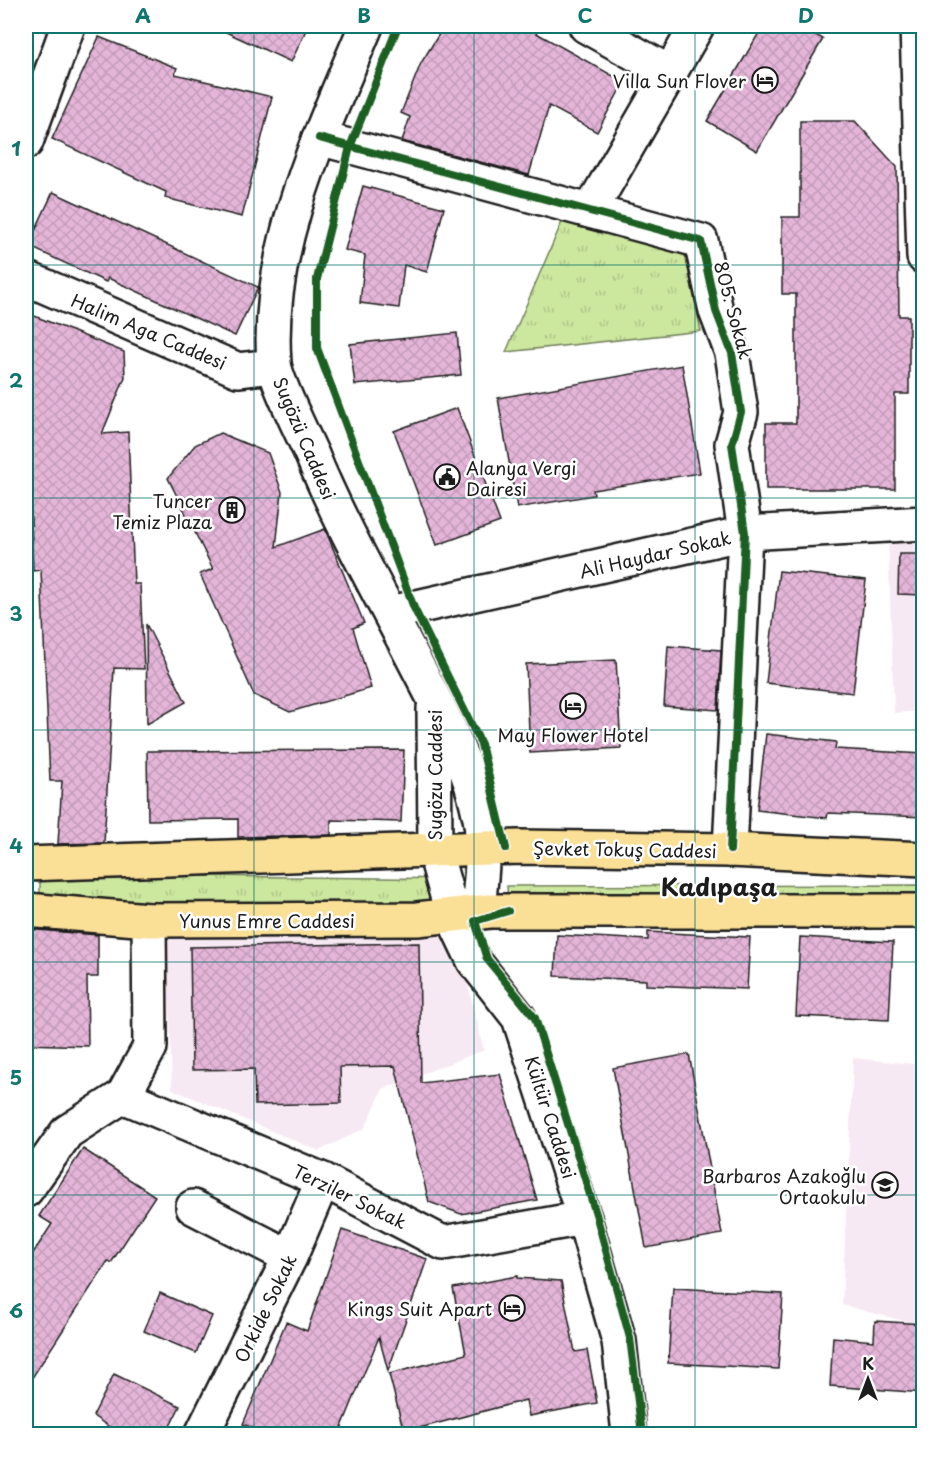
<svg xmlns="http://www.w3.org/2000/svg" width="949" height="1460" viewBox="0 0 949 1460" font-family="'Playpen Sans',sans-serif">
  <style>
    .built { fill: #f7e9f3 }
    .park { fill: url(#park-tufts); stroke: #74825d; stroke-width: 1.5 }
    .building { fill: url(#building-cross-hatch); stroke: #1c1c1c; stroke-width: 1.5 }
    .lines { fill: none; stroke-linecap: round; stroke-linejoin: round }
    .minor-casing { stroke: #1c1c1c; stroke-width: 38 }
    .major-casing { stroke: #1c1c1c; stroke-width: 38 }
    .minor { stroke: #fff; stroke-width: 33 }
    .major { stroke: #fadf96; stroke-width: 33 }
    .cycleway-casing { stroke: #fff; stroke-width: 11 }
    .cycleway { stroke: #1b5e20; stroke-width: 8 }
    .grid { fill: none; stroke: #0f766e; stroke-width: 1.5; stroke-opacity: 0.55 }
    .labels { text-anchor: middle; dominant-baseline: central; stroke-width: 5; stroke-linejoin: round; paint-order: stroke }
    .poi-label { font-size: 18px; fill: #1c1c1c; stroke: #fff; text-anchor: end }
    .street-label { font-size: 18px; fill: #1c1c1c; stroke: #fff }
    .district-label { font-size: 24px; font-weight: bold; fill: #1c1c1c; stroke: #fff }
    .neatline { fill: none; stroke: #0f766e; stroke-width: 2 }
    .grid-label { font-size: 20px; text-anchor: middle; font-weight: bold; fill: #0f766e }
  </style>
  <defs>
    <pattern id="park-tufts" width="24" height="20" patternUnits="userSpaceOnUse" patternTransform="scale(1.5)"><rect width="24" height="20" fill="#cce79e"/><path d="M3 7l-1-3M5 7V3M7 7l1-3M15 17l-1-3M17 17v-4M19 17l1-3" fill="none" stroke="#afc688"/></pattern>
    <pattern id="building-cross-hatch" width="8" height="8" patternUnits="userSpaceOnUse" patternTransform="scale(1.5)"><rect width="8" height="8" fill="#e4b5d8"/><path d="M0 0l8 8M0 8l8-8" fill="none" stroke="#c39bb9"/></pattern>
  </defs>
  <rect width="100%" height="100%" fill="#fff"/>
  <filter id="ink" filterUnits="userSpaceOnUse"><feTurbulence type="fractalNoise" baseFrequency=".0167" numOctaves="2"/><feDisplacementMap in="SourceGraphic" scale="12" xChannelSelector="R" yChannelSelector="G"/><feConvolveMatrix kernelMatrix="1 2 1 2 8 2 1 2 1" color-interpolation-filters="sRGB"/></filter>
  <g filter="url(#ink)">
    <g class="built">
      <polygon points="923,534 923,711 894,713 888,540"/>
      <polygon points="455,932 484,1050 383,1089 365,1128 319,1151 172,1089 167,936"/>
      <polygon points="853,1058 923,1065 923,1326 842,1305"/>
    </g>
    <g class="park">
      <polygon points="565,215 684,249 701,331 506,352"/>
      <polygon points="40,874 463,879 463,907 40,901"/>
      <polygon points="923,885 924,901 508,901 507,886"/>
    </g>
    <g class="building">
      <polygon points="213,26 308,26 291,62"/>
      <polygon points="444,26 524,26 624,82 597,132 549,106 529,175 402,141 410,117 401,113 421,63"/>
      <polygon points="763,26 800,26 823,39 757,151 707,121"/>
      <polygon points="99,37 177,68 175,74 272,97 242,217 165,198 166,192 52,139"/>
      <polygon points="800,121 855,121 897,167 899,316 909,316 909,394 895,394 895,489 766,489 766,423 796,423 796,294 782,294 782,217 800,217"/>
      <polygon points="363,186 444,208 427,272 404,265 399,308 360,303 365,255 345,250"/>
      <polygon points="53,192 258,287 235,336 108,278 106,282 28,246"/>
      <polygon points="32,315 124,352 125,377 102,434 128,432 134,584 140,584 144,669 114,668 104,843 58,844 62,781 50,781 41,570 33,571 30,495 26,495 26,330"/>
      <polygon points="457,333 461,375 355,385 350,344"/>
      <polygon points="682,365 700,473 593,490 594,495 517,508 498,398"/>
      <polygon points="457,408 500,522 437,545 394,431"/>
      <polygon points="220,433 268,453 282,492 276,547 325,529 364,623 353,628 371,688 290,712 254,695 200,574 213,569 168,478 195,445"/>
      <polygon points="899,554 924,554 924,595 898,594"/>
      <polygon points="779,571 866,580 853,693 766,683"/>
      <polygon points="146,624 186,702 147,724"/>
      <polygon points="668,646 721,650 718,710 664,706"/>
      <polygon points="616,660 621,748 530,753 526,664"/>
      <polygon points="766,734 836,742 835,749 924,754 924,817 828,813 827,818 757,810"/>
      <polygon points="404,750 401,822 331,820 331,835 238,837 238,819 148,820 147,751"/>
      <polygon points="26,929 98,935 98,977 87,977 88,1046 26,1044"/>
      <polygon points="648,932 750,937 747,989 646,985 646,980 555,976 557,935 648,940"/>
      <polygon points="800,937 893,942 889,1020 796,1016"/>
      <polygon points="419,943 421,1083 500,1074 537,1200 461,1214 429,1202 395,1066 340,1067 341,1103 255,1105 254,1069 192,1070 190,947"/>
      <polygon points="689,1054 722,1234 646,1248 613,1068"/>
      <polygon points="83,1149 155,1196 111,1263 108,1261 26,1387 26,1264 52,1224 39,1216"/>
      <polygon points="342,1230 427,1259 388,1371 379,1337 339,1434 267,1434 243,1424 286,1322 307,1331"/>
      <polygon points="517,1276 517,1278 561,1281 575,1352 587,1350 597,1403 529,1416 526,1400 404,1432 389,1374 466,1354 453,1288"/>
      <polygon points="673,1288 783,1294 778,1369 668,1363"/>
      <polygon points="160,1293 212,1316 196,1353 144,1331"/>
      <polygon points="875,1321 924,1324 924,1393 830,1386 833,1337 874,1341"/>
      <polygon points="114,1374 180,1406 166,1434 120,1434 93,1416"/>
    </g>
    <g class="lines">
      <g class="minor-casing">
        <g id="minor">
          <path d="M366,26C323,129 265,248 274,363C276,381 303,435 312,455C341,525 379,592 414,660C440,710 469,762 480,818C486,848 480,882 478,913"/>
          <polyline points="586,26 670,73"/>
          <polyline points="917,26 924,257"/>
          <polyline points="319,138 701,241 716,311 732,353 741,412 732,444 745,533 730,850"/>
          <polyline points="26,142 68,26"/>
          <polyline points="590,211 697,26"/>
          <polyline points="26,278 238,370 274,366"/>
          <polyline points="390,613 745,533 924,523"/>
          <polyline points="434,708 435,852 453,917 474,961 519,1018 584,1218 619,1341 629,1434"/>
          <polyline points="123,1096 323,1180 443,1243 584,1218"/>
          <polyline points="26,1190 67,1132 123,1096 150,1047 149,920"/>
          <polyline points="193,1207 290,1257"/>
          <polyline points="202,1434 290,1257 323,1180"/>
        </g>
      </g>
      <g class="major-casing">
        <g id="major">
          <polyline points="26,864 519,847 730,850 924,859"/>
          <polyline points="26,910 149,920 417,919 490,911 924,911"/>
        </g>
      </g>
      <use href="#minor" class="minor"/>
      <use href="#major" class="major"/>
      <g class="cycleway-casing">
        <g id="cycleway">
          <polyline points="398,26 350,147 317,279 317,348 414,608 481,744 506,848"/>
          <polyline points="319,138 701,241 716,311 732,353 741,412 732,444 745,533 730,850"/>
          <polyline points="508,911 475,921 487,959 535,1018 596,1214 630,1338 642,1434"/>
        </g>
      </g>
      <use href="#cycleway" class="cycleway"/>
    </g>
  </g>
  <path class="grid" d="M254,26V1434M474,26V1434M695,26V1434M26,265H924M26,498H924M26,730H924M26,962H924M26,1195H924"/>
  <defs>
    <g id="hotel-ring" transform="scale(1.35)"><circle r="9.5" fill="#fff" stroke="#1c1c1c" stroke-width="1.5"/><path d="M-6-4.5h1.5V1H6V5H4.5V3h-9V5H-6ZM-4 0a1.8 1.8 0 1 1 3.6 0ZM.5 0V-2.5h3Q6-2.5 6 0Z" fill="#1c1c1c"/></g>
    <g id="civic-ring" transform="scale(1.35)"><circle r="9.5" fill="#fff" stroke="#1c1c1c" stroke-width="1.5"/><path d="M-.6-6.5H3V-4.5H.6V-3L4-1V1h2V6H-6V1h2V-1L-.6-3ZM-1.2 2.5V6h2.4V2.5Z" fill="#1c1c1c"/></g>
    <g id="building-ring" transform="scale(1.35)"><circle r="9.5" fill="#fff" stroke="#1c1c1c" stroke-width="1.5"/><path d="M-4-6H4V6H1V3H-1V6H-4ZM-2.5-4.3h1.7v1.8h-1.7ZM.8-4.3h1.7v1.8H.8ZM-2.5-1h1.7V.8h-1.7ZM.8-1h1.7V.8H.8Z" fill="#1c1c1c"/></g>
    <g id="school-ring" transform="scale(1.35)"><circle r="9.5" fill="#fff" stroke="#1c1c1c" stroke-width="1.5"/><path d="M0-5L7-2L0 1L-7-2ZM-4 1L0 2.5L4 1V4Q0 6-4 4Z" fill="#1c1c1c"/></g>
  </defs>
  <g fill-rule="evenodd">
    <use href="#hotel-ring" x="765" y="80"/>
    <use href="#civic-ring" x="447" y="477"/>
    <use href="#building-ring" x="232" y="510"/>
    <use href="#hotel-ring" x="573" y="706"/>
    <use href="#school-ring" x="885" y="1185"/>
    <use href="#hotel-ring" x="512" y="1308"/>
  </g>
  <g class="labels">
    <g class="poi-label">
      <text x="746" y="80">Villa Sun Flover</text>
      <text x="466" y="467" text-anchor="start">Alanya Vergi<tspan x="466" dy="21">Dairesi</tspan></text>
      <text x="212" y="500">Tuncer<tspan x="212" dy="21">Temiz Plaza</tspan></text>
      <text x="573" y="734" text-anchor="middle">May Flower Hotel</text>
      <text x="866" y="1175">Barbaros Azakoğlu<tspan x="866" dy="21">Ortaokulu</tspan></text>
      <text x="492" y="1308">Kings Suit Apart</text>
    </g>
    <g class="street-label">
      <text transform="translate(734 310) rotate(75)">805. Sokak</text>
      <text transform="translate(149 331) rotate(23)">Halim Aga Caddesi</text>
      <text transform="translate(305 438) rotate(67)">Sugözü Caddesi</text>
      <text transform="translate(655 554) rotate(-13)">Ali Haydar Sokak</text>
      <text transform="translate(434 775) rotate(-90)">Sugözu Caddesi</text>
      <text transform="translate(625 849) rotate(1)">Şevket Tokuş Caddesi</text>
      <text x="267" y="920">Yunus Emre Caddesi</text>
      <text transform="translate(551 1117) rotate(72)">Kültür Caddesi</text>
      <text transform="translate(350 1196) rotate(26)">Terziler Sokak</text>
      <text transform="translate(265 1308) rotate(-64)">Orkide Sokak</text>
    </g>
    <g class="district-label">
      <text x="719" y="886">Kadıpaşa</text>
    </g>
  </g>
  <rect width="949" height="1460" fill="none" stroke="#fff" stroke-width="66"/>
  <g transform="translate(868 1379)" stroke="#ffffff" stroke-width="4.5" paint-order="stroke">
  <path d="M0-4.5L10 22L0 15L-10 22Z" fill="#1c1c1c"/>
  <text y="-9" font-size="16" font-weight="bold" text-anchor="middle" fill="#1c1c1c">K</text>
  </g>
  <rect x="33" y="33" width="883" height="1394" class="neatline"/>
  <g class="grid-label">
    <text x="143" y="23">A</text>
    <text x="364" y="23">B</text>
    <text x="585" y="23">C</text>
    <text x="806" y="23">D</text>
    <text x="16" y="156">1</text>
    <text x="16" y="388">2</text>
    <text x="16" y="621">3</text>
    <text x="16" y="853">4</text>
    <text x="16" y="1085">5</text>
    <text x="16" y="1318">6</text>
  </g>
</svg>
